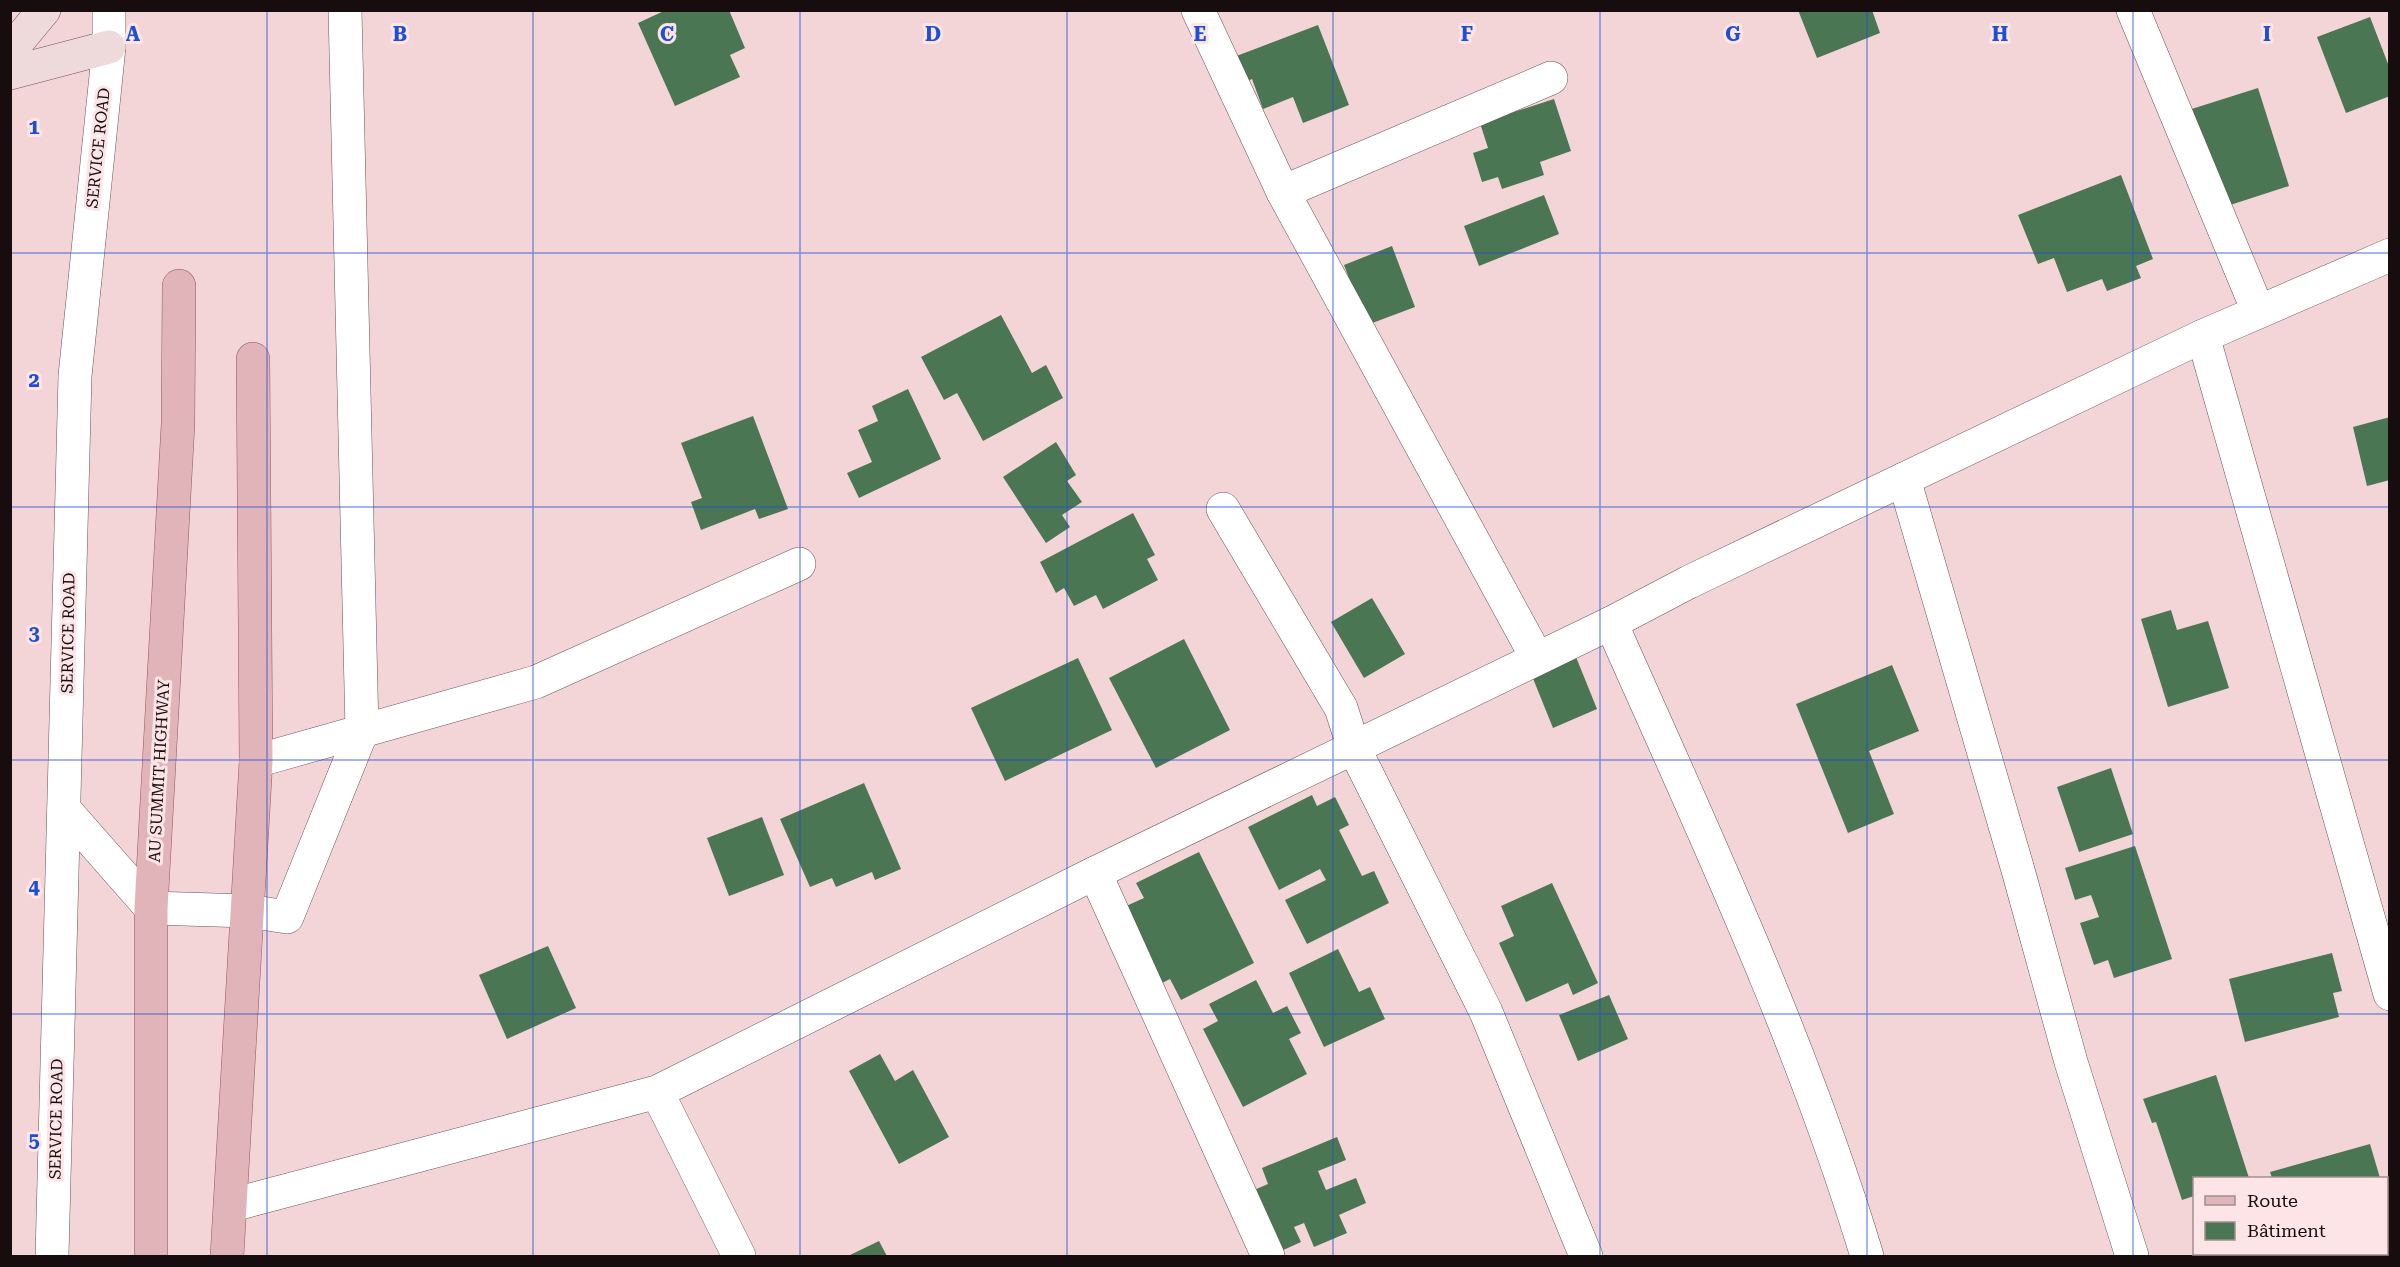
<svg xmlns="http://www.w3.org/2000/svg" width="2400" height="1267" viewBox="0 0 2400 1267" font-family="'Roboto Serif',serif">
  <style>
    .building { fill: #4a7653 }
    .lines { fill: none; stroke-linecap: round; stroke-linejoin: round }
    .street-casing { stroke: #6d5355; stroke-width: 34 }
    .secondary-casing { stroke: #6d5355; stroke-width: 34 }
    .primary-casing { stroke: #8c595d; stroke-width: 34 }
    .street { stroke: #fff; stroke-width: 33 }
    .secondary { stroke: #efdadb; stroke-width: 33 }
    .primary { stroke: #e0b4b8; stroke-width: 33 }
    .grid { fill: none; stroke: #1d4ed8; stroke-width: 1.5; stroke-opacity: 0.55 }
    .labels { text-anchor: middle; dominant-baseline: central; stroke-width: 6; stroke-linejoin: round; paint-order: stroke }
    .street-label { font-size: 16px; fill: #170d0e; stroke: #fde4e6 }
    .grid-label { font-size: 20px; text-anchor: middle; font-weight: bold; fill: #1d4ed8; stroke: #fde4e6; stroke-width: 6; stroke-linejoin: round; paint-order: stroke }
  </style>
  <rect width="100%" height="100%" fill="#f4d5d7"/>
  <g class="building">
    <polygon points="666,10 729,10 745,48 730,55 740,77 675,106 638,23"/>
    <polygon points="1798,10 1872,10 1880,33 1817,58"/>
    <polygon points="2370,17 2390,69 2390,96 2346,113 2317,37"/>
    <polygon points="1318,25 1349,105 1303,123 1293,97 1263,109 1252,79 1237,86 1226,60"/>
    <polygon points="2258,88 2289,186 2224,207 2179,113"/>
    <polygon points="1554,99 1571,151 1540,162 1544,175 1502,189 1498,177 1482,182 1473,153 1488,148 1480,123"/>
    <polygon points="2121,175 2153,259 2136,266 2141,278 2107,291 2102,279 2067,292 2054,258 2038,264 2018,215"/>
    <polygon points="1544,195 1559,234 1479,266 1464,226"/>
    <polygon points="1392,246 1415,307 1367,325 1344,265"/>
    <polygon points="1001,315 1032,373 1046,365 1063,398 983,441 957,393 944,400 921,357"/>
    <polygon points="908,389 941,459 859,498 847,473 872,462 858,430 878,421 872,406"/>
    <polygon points="753,416 788,509 759,519 755,509 701,530 691,502 702,498 681,443"/>
    <polygon points="2390,417 2390,480 2367,486 2353,427"/>
    <polygon points="1056,442 1076,475 1067,481 1082,502 1062,515 1070,527 1046,543 1003,477"/>
    <polygon points="1133,513 1155,555 1147,559 1158,580 1103,609 1096,595 1074,606 1064,588 1056,593 1040,562"/>
    <polygon points="1372,598 1405,654 1364,678 1331,622"/>
    <polygon points="2171,610 2177,630 2208,621 2229,688 2168,707 2141,619"/>
    <polygon points="1184,639 1230,730 1156,768 1109,678"/>
    <polygon points="1576,657 1597,709 1553,728 1532,676"/>
    <polygon points="1078,658 1112,730 1005,781 971,708"/>
    <polygon points="1892,665 1919,731 1869,751 1894,814 1848,833 1796,704"/>
    <polygon points="2111,768 2133,834 2079,852 2057,787"/>
    <polygon points="864,783 901,869 875,880 872,872 836,887 832,878 810,887 780,819"/>
    <polygon points="1312,795 1317,806 1335,797 1349,825 1339,830 1362,876 1374,871 1389,903 1307,944 1285,900 1326,880 1320,869 1279,890 1248,827"/>
    <polygon points="762,817 784,875 729,896 707,838"/>
    <polygon points="2135,846 2172,959 2114,978 2108,960 2094,965 2080,923 2099,917 2091,895 2075,900 2065,868"/>
    <polygon points="1199,852 1254,963 1181,1000 1170,979 1162,983 1124,907 1144,898 1136,883"/>
    <polygon points="1552,883 1598,983 1573,995 1568,983 1526,1002 1499,943 1514,936 1501,906"/>
    <polygon points="548,946 576,1008 507,1039 479,975"/>
    <polygon points="1338,949 1359,992 1370,987 1385,1019 1324,1047 1289,973"/>
    <polygon points="2332,953 2342,991 2333,993 2339,1017 2245,1042 2229,979"/>
    <polygon points="1256,980 1273,1013 1287,1006 1301,1033 1289,1039 1307,1074 1243,1107 1203,1029 1218,1021 1209,1004"/>
    <polygon points="1609,995 1628,1039 1578,1061 1559,1015"/>
    <polygon points="880,1054 895,1081 913,1070 949,1137 899,1164 849,1071"/>
    <polygon points="2216,1075 2249,1178 2194,1178 2194,1196 2182,1200 2156,1122 2152,1123 2143,1099"/>
    <polygon points="1337,1137 1346,1160 1318,1171 1326,1190 1356,1178 1366,1203 1339,1215 1347,1233 1314,1247 1304,1223 1294,1227 1301,1242 1279,1252 1254,1190 1268,1184 1262,1168"/>
    <polygon points="2370,1144 2380,1178 2272,1178 2270,1172"/>
    <polygon points="879,1241 887,1256 848,1256"/>
    <polygon points="2206,1254 2246,1254 2247,1256 2207,1256"/>
    <polygon points="2293,1254 2333,1254 2324,1256 2294,1256"/>
  </g>
  <g class="lines">
    <g class="street-casing">
      <g id="street">
        <polyline points="1198,10 1283,192 1537,658"/>
        <polyline points="2133,10 2258,311"/>
        <polyline points="1283,192 1551,78"/>
        <polyline points="2203,336 2390,994"/>
        <polyline points="1904,479 2018,870 2071,1062 2132,1256"/>
        <polyline points="1223,509 1341,708 1354,748 1486,1012 1586,1256"/>
        <path d="M1611,623C1703,831 1801,1038 1867,1256"/>
        <polyline points="256,761 536,682 799,564"/>
        <polyline points="64,809 151,908 248,911 287,917 362,731 345,10"/>
        <polyline points="1095,873 1268,1256"/>
        <polyline points="657,1092 739,1256"/>
        <polyline points="232,1205 657,1092 1095,873 1611,623 1689,582 2203,336 2390,255"/>
        <polyline points="52,1256 75,376 109,47 109,10"/>
      </g>
    </g>
    <g class="secondary-casing">
      <g id="secondary">
        <polyline points="10,51 44,10"/>
        <polyline points="10,73 109,47"/>
      </g>
    </g>
    <g class="primary-casing">
      <g id="primary">
        <polyline points="151,1256 151,908 178,424 179,286"/>
        <polyline points="227,1256 256,761 253,359"/>
      </g>
    </g>
    <use href="#street" class="street"/>
    <use href="#secondary" class="secondary"/>
    <use href="#primary" class="primary"/>
  </g>
  <path class="grid" d="M267,10V1256M533,10V1256M800,10V1256M1067,10V1256M1333,10V1256M1600,10V1256M1867,10V1256M2133,10V1256M10,253H2390M10,507H2390M10,760H2390M10,1014H2390"/>
  <g class="labels">
    <g class="street-label">
      <text transform="translate(98 148) rotate(-84)">SERVICE ROAD</text>
      <text transform="translate(68 633) rotate(-89)">SERVICE ROAD</text>
      <text transform="translate(159 771) rotate(-87)">AU SUMMIT HIGHWAY</text>
      <text transform="translate(56 1119) rotate(-89)">SERVICE ROAD</text>
    </g>
  </g>
  <g class="grid-label">
    <text x="133" y="41">A</text>
    <text x="400" y="41">B</text>
    <text x="667" y="41">C</text>
    <text x="933" y="41">D</text>
    <text x="1200" y="41">E</text>
    <text x="1467" y="41">F</text>
    <text x="1733" y="41">G</text>
    <text x="2000" y="41">H</text>
    <text x="2267" y="41">I</text>
    <text x="34" y="134">1</text>
    <text x="34" y="387">2</text>
    <text x="34" y="640">3</text>
    <text x="34" y="894">4</text>
    <text x="34" y="1147">5</text>
  </g>
  <rect width="2400" height="1267" fill="none" stroke="#170d0e" stroke-width="24"/>
  <rect x="2193" y="1177" width="195" height="78" fill="#fde4e6" stroke="#a18e90" stroke-width="1.5"/>
  <rect x="2205" y="1196" width="30" height="9" fill="#e0b4b8" stroke="#a18e90" stroke-width="1.5"/>
  <text x="2247" y="1207" font-size="18" fill="#170d0e">Route</text>
  <rect x="2205" y="1222" width="30" height="18" fill="#4a7653" stroke="#a18e90" stroke-width="1.5"/>
  <text x="2247" y="1237" font-size="18" fill="#170d0e">Bâtiment</text>
</svg>
